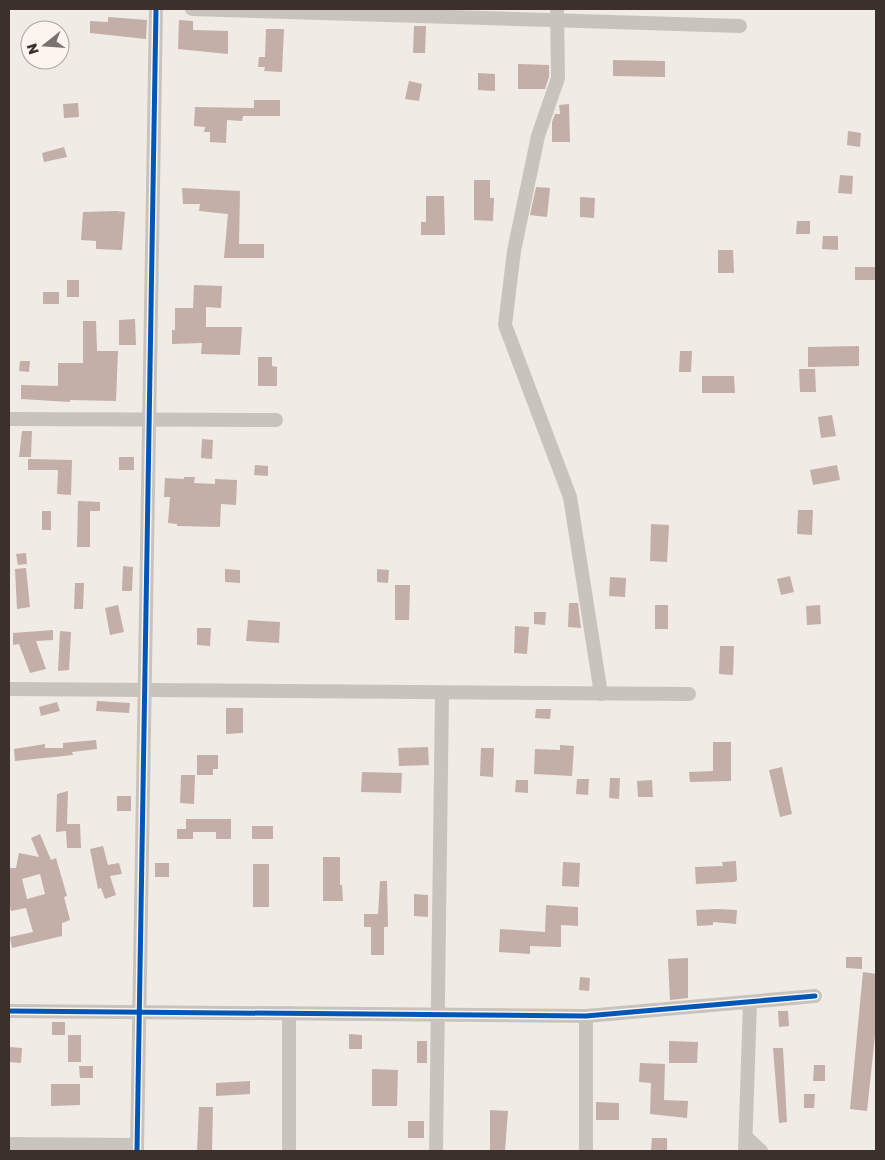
<svg xmlns="http://www.w3.org/2000/svg" width="885" height="1160" viewBox="0 0 885 1160" font-family="'Golos Text',sans-serif">
  <style>
    .building { fill: #c3afa7; fill-rule: evenodd }
    .lines { fill: none; stroke-linecap: round; stroke-linejoin: round }
    .street { stroke: #c9c3be; stroke-width: 14 }
    .cycleway-casing { stroke: #fbf5ee; stroke-width: 8 }
    .cycleway { stroke: #0057b8; stroke-width: 5 }
  </style>
  <rect width="100%" height="100%" fill="#f0ebe5"/>
  <g class="building">
    <polygon points="108,17 147,20 146,39 90,33 90,21 108,22"/>
    <polygon points="179,20 193,21 193,30 228,31 228,54 178,49"/>
    <polygon points="414,26 426,26 425,53 413,53"/>
    <polygon points="266,29 284,29 282,72 264,71 265,67 258,67 259,57 265,57"/>
    <polygon points="613,60 665,61 665,77 613,76"/>
    <polygon points="518,64 549,65 549,77 545,89 518,89"/>
    <polygon points="478,73 495,74 495,91 478,90"/>
    <polygon points="409,81 422,84 419,101 405,99"/>
    <polygon points="254,100 280,100 280,116 243,116 242,121 227,120 226,143 210,142 210,132 204,132 205,127 194,126 195,107 254,108"/>
    <polygon points="78,103 79,117 64,118 63,104"/>
    <polygon points="569,104 570,142 552,142 552,122 555,114 560,114 559,105"/>
    <polygon points="848,131 861,133 860,147 847,145"/>
    <polygon points="64,147 67,157 44,162 42,153"/>
    <polygon points="840,175 853,176 852,194 838,193"/>
    <polygon points="474,180 490,180 490,198 494,198 493,221 474,220"/>
    <polygon points="536,187 550,188 547,217 530,215"/>
    <polygon points="182,188 240,191 239,244 264,244 264,258 224,258 228,214 199,211 200,204 183,204"/>
    <polygon points="426,196 444,196 445,235 421,235 421,222 426,222"/>
    <polygon points="580,197 595,198 594,218 580,217"/>
    <polygon points="116,211 125,212 122,250 96,249 96,241 81,240 83,212"/>
    <polygon points="797,221 810,221 810,234 796,234"/>
    <polygon points="823,236 838,236 838,250 822,249"/>
    <polygon points="718,250 733,250 734,273 718,273"/>
    <rect x="855" y="267" width="21" height="13"/>
    <rect x="67" y="280" width="12" height="17"/>
    <polygon points="194,285 222,286 221,308 206,307 206,327 242,327 240,355 201,354 202,343 172,344 172,330 175,330 175,308 193,308"/>
    <rect x="43" y="292" width="16" height="12"/>
    <polygon points="135,319 136,345 119,345 119,320"/>
    <polygon points="83,321 96,321 97,351 118,351 116,401 70,400 70,402 21,399 21,385 58,386 58,363 83,363"/>
    <polygon points="859,346 859,366 808,367 808,347"/>
    <polygon points="680,351 692,351 691,372 679,372"/>
    <polygon points="258,357 272,357 272,366 277,367 277,386 258,386"/>
    <polygon points="20,361 30,361 29,372 19,371"/>
    <polygon points="799,369 815,369 816,392 800,392"/>
    <polygon points="702,376 734,376 735,393 702,393"/>
    <polygon points="832,415 836,436 821,438 818,417"/>
    <polygon points="22,431 32,431 31,457 19,457"/>
    <polygon points="202,439 213,440 212,459 201,458"/>
    <rect x="119" y="457" width="15" height="13"/>
    <polygon points="28,459 72,460 71,495 57,494 58,470 28,470"/>
    <polygon points="255,465 268,466 268,476 254,475"/>
    <polygon points="837,465 840,480 813,485 810,470"/>
    <polygon points="184,477 195,477 194,483 215,484 215,479 237,480 236,505 221,504 220,527 177,526 177,524 168,523 170,497 164,497 165,478 184,479"/>
    <polygon points="78,501 100,502 100,511 90,511 90,547 77,547"/>
    <polygon points="798,510 813,510 812,535 797,534"/>
    <rect x="42" y="511" width="9" height="19"/>
    <polygon points="651,524 669,525 667,562 650,561"/>
    <polygon points="26,553 27,564 18,565 16,554"/>
    <polygon points="123,566 133,567 132,591 122,591"/>
    <polygon points="26,568 30,607 17,609 15,569"/>
    <polygon points="225,569 240,570 240,583 225,582"/>
    <polygon points="377,569 389,570 388,583 377,582"/>
    <polygon points="790,576 794,592 781,595 777,579"/>
    <polygon points="610,577 626,578 625,597 609,596"/>
    <polygon points="75,583 84,583 83,609 74,609"/>
    <polygon points="395,585 410,585 409,620 395,620"/>
    <polygon points="569,603 578,603 581,628 568,627"/>
    <polygon points="118,605 124,632 110,635 105,608"/>
    <rect x="655" y="605" width="13" height="24"/>
    <polygon points="820,605 821,624 807,625 806,606"/>
    <polygon points="534,612 546,612 545,625 534,624"/>
    <polygon points="248,620 280,622 279,643 246,641"/>
    <polygon points="515,626 529,627 527,654 514,653"/>
    <polygon points="197,628 211,628 210,646 197,645"/>
    <polygon points="53,630 53,640 36,641 46,669 30,673 19,644 13,645 13,633"/>
    <polygon points="60,631 71,632 69,670 58,671"/>
    <polygon points="720,646 734,646 733,675 719,674"/>
    <polygon points="97,701 130,703 129,713 96,711"/>
    <polygon points="57,702 60,711 41,716 39,707"/>
    <polygon points="226,708 243,708 243,733 226,734"/>
    <polygon points="536,709 551,709 550,719 535,718"/>
    <polygon points="96,740 97,749 72,752 73,755 15,761 14,749 45,744 45,748 63,748 63,743"/>
    <polygon points="713,742 731,742 731,781 690,782 689,772 713,771"/>
    <polygon points="560,745 574,746 572,776 534,774 535,749 560,750"/>
    <polygon points="428,747 429,765 399,766 398,748"/>
    <polygon points="481,748 494,748 493,777 480,776"/>
    <polygon points="197,755 218,755 218,769 213,769 213,775 197,775"/>
    <polygon points="782,767 792,814 780,817 769,770"/>
    <polygon points="362,772 402,773 401,793 361,792"/>
    <polygon points="181,775 195,775 194,804 180,803"/>
    <polygon points="610,778 620,778 619,799 609,798"/>
    <polygon points="577,779 589,779 588,795 576,794"/>
    <polygon points="516,780 528,780 528,793 515,792"/>
    <polygon points="652,780 653,797 638,797 637,781"/>
    <polygon points="68,791 67,824 80,824 81,848 67,848 66,831 56,832 57,794"/>
    <rect x="117" y="796" width="14" height="15"/>
    <polygon points="186,819 231,819 231,839 216,839 216,832 193,832 193,839 177,839 177,829 186,829"/>
    <rect x="252" y="826" width="21" height="13"/>
    <path d="M40,834L51,860L56,858L67,896L64,897L70,920L62,923V936L12,948L10,937L33,932L26,908L11,911L9,902V868H16L19,853L39,857L31,838ZM40,874L45,894L27,899L22,879Z"/>
    <polygon points="103,846 108,865 119,863 122,874 110,876 116,895 105,899 101,888 98,889 90,849"/>
    <polygon points="323,857 340,857 340,885 342,885 343,901 323,901"/>
    <polygon points="736,861 737,880 735,882 696,884 695,867 723,866 722,862"/>
    <polygon points="563,862 580,863 579,887 562,886"/>
    <rect x="155" y="863" width="14" height="14"/>
    <rect x="253" y="864" width="16" height="43"/>
    <polygon points="380,881 387,881 388,927 384,927 384,955 371,955 371,927 364,927 364,914 378,914"/>
    <polygon points="414,894 428,895 428,917 414,916"/>
    <polygon points="546,905 578,907 578,926 561,925 561,947 530,946 530,954 499,952 500,929 545,932"/>
    <polygon points="717,909 737,910 736,924 713,922 713,925 697,926 696,910"/>
    <polygon points="846,957 862,957 862,969 846,968"/>
    <polygon points="688,958 688,998 670,1000 668,959"/>
    <polygon points="863,972 876,974 876,1026 867,1111 850,1109"/>
    <polygon points="580,977 590,978 589,991 579,990"/>
    <polygon points="778,1011 788,1011 789,1026 779,1027"/>
    <rect x="52" y="1022" width="13" height="13"/>
    <polygon points="349,1034 362,1035 362,1049 349,1049"/>
    <rect x="68" y="1035" width="13" height="27"/>
    <rect x="417" y="1041" width="10" height="22"/>
    <polygon points="669,1041 698,1042 697,1063 669,1063"/>
    <polygon points="10,1047 22,1048 21,1063 9,1062"/>
    <polygon points="773,1048 783,1048 787,1122 779,1123"/>
    <polygon points="640,1063 665,1064 664,1100 688,1101 687,1118 650,1114 651,1083 639,1082"/>
    <polygon points="814,1065 825,1065 825,1081 813,1081"/>
    <polygon points="79,1066 93,1066 93,1078 80,1078"/>
    <polygon points="372,1069 398,1070 397,1106 372,1106"/>
    <polygon points="250,1081 250,1094 216,1096 216,1083"/>
    <polygon points="51,1084 80,1084 80,1105 51,1106"/>
    <polygon points="804,1094 815,1094 814,1108 804,1108"/>
    <polygon points="596,1102 619,1103 619,1120 596,1120"/>
    <polygon points="199,1107 213,1107 212,1151 197,1151"/>
    <polygon points="490,1110 508,1111 505,1151 490,1151"/>
    <rect x="408" y="1121" width="16" height="17"/>
    <polygon points="652,1138 667,1138 667,1151 651,1151"/>
  </g>
  <g class="lines">
    <g class="street">
      <polyline points="192,9 740,26"/>
      <polyline points="557,9 558,78 538,136 514,251 505,325 570,497 601,694"/>
      <polyline points="9,419 276,420"/>
      <polyline points="9,689 689,694"/>
      <polyline points="9,1011 586,1016 815,996"/>
      <polyline points="586,1016 586,1151"/>
      <polyline points="747,1138 761,1151"/>
      <polyline points="9,1144 137,1145"/>
      <polyline points="137,1151 156,9"/>
      <polyline points="289,1151 289,1013"/>
      <polyline points="436,1151 442,693"/>
      <polyline points="745,1151 750,1002"/>
    </g>
    <g class="cycleway-casing">
      <g id="cycleway">
        <polyline points="9,1011 586,1016 815,996"/>
        <polyline points="137,1151 156,9"/>
      </g>
    </g>
    <use href="#cycleway" class="cycleway"/>
  </g>
  <rect width="885" height="1160" fill="none" stroke="#3b302b" stroke-width="20"/>
  <g transform="translate(45 45) rotate(253)"><circle r="24" fill="#fbf5ee" stroke="#aea6a0"/>
  <path d="M0-4L9 19L0 12L-9 19Z" fill="#7a716c"/>
  <text y="-8" font-size="14" font-weight="bold" text-anchor="middle" fill="#3b302b">N</text>
  </g>
</svg>
